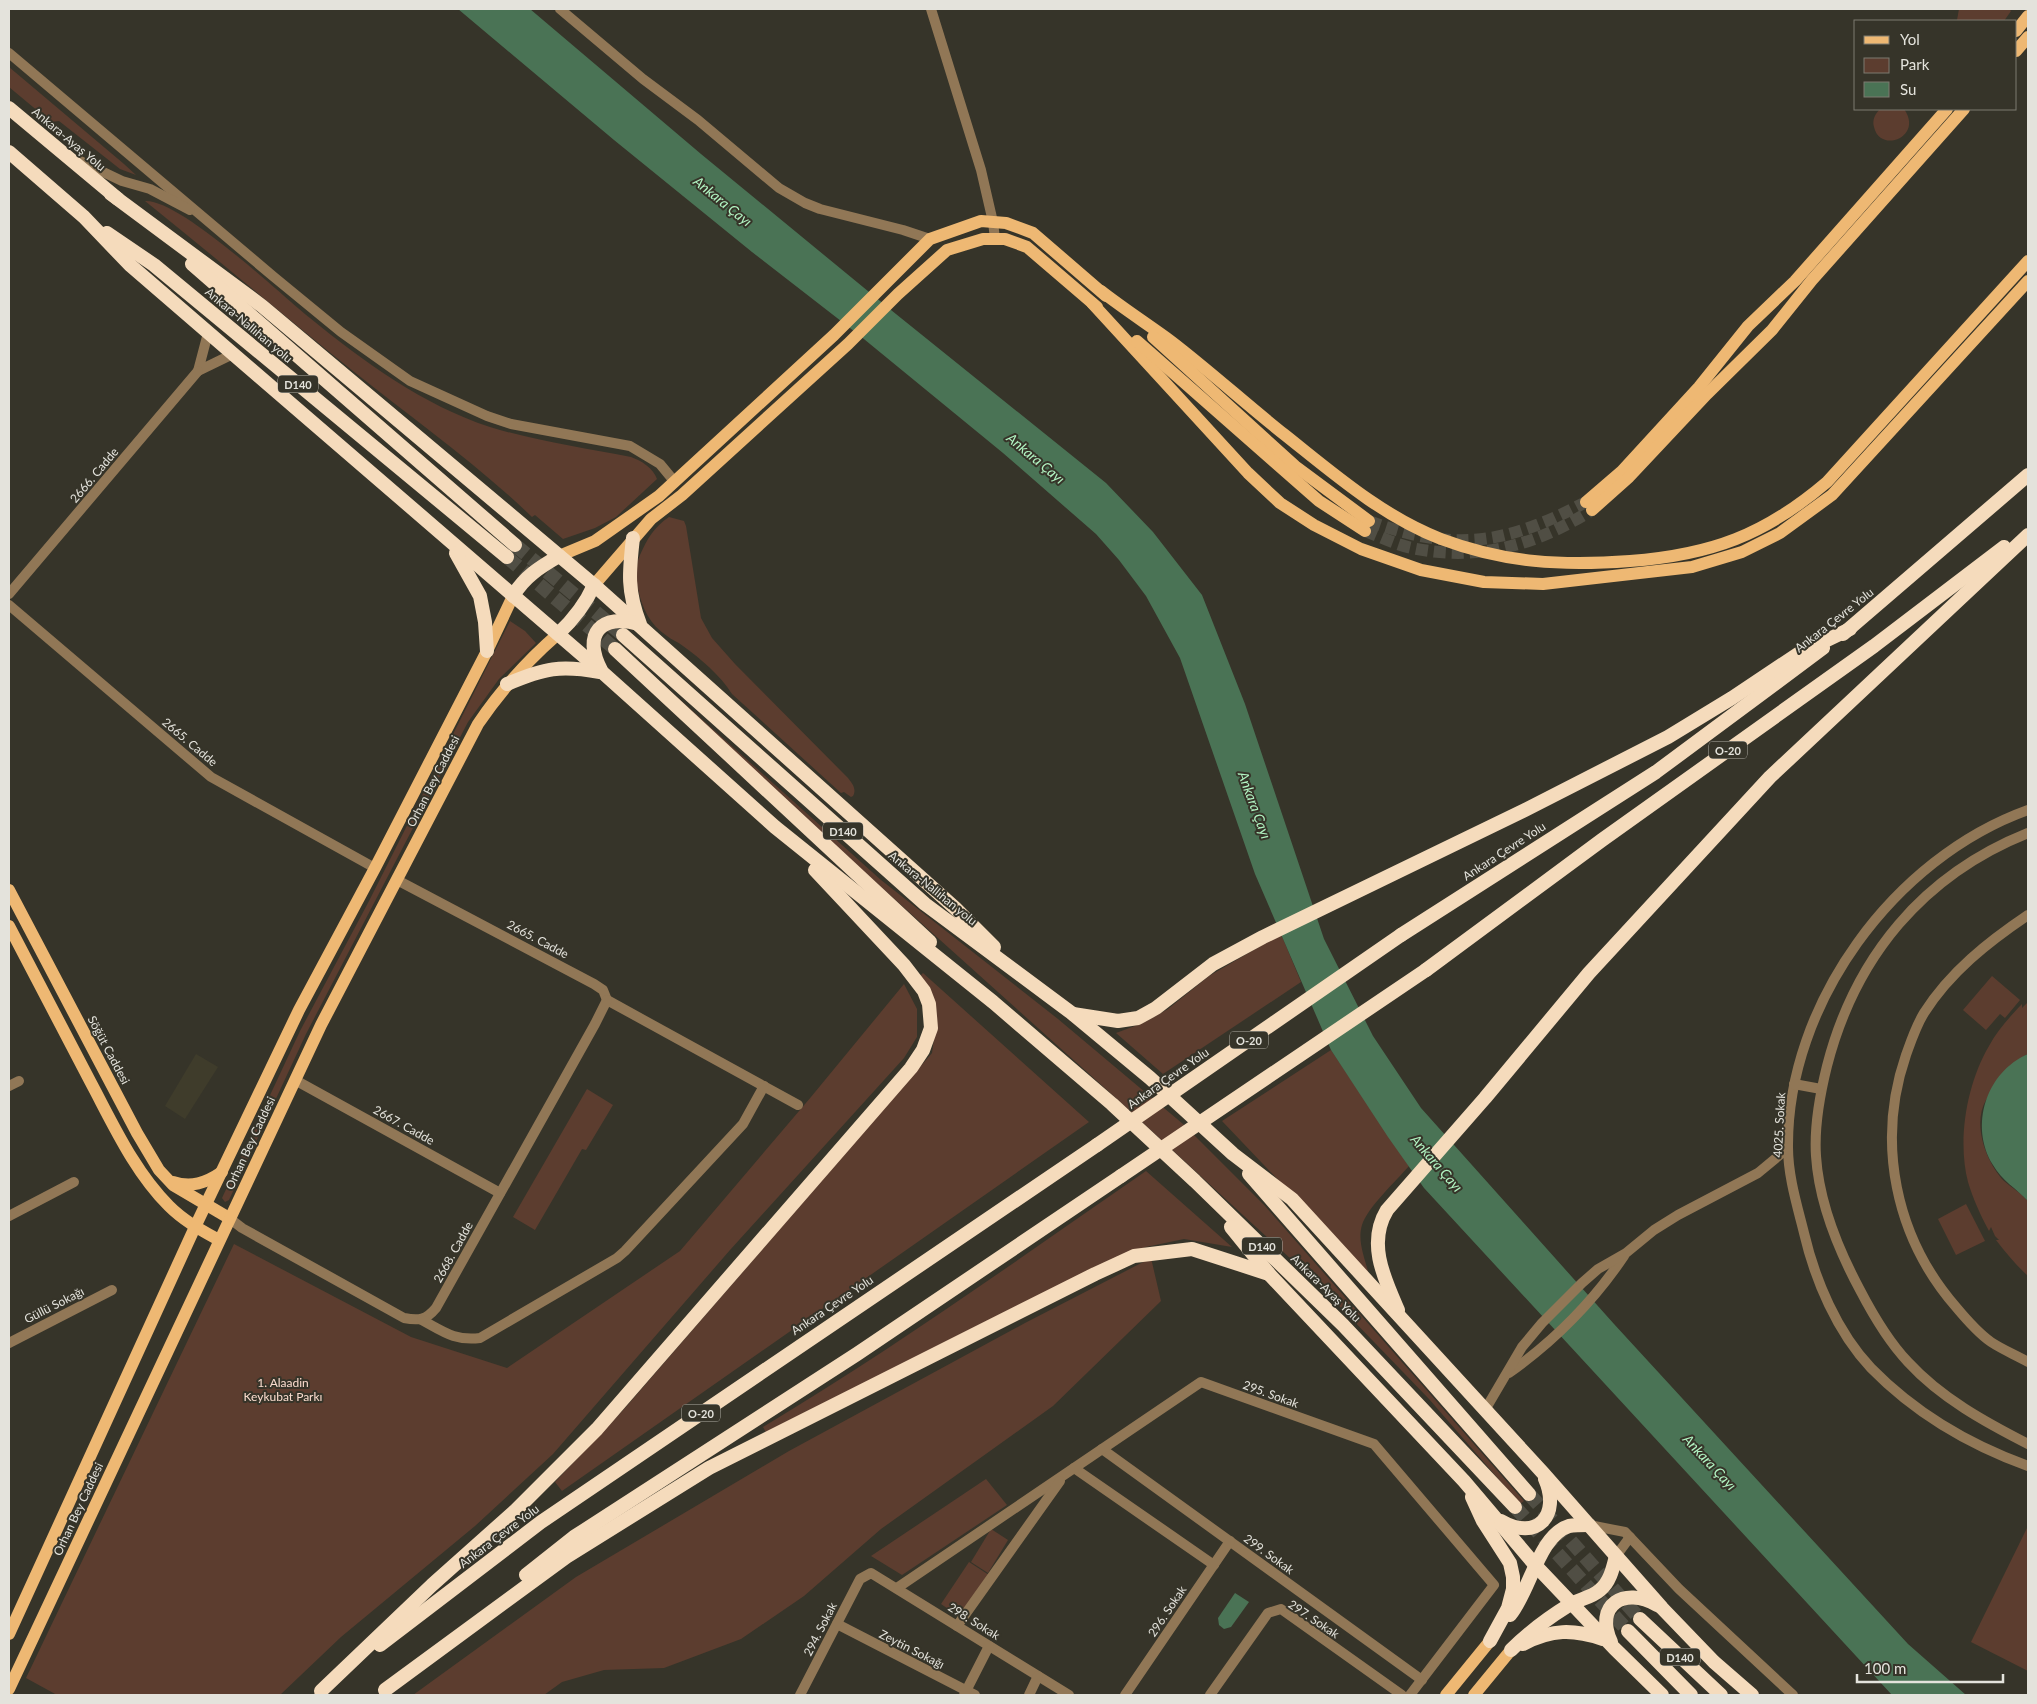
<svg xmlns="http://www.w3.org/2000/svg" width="2037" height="1704" viewBox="0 0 2037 1704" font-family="Lato,sans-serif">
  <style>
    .built { fill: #3f3c2b }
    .green { fill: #5c3d2f }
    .water { fill: #4a7355 }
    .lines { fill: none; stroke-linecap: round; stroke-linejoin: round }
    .major-tunnel { stroke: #504e44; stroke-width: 12; stroke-dasharray: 12 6; stroke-linecap: butt }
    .highway-tunnel { stroke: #504e44; stroke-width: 14; stroke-dasharray: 14 7; stroke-linecap: butt }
    .minor { stroke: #917756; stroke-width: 10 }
    .major { stroke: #eeb873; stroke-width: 12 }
    .highway { stroke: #f5dbbc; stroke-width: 14 }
    .highway-bridge { stroke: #f5dbbc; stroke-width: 14 }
    .labels { text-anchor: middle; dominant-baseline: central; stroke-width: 4; stroke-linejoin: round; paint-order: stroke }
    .shield { fill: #363429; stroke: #b0aea6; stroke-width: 1 }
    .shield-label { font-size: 11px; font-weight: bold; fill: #e4e3dc }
    .street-label { font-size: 12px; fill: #e4e3dc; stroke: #363429 }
    .park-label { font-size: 12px; fill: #fadcce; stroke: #363429 }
    .water-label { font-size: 14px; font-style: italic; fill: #b2f5c3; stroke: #363429 }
  </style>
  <rect width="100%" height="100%" fill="#363429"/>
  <polygon class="built" points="196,1054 218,1067 185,1119 165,1106"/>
  <g class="green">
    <polygon points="1959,9 2009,9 2011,11 2004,21 1959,21 1957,20"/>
    <polygon points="9,67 124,164 136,175 120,169 59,121 51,122 9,87"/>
    <path d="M1880,109H1904C1924,137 1880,154 1874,127C1872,120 1875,114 1880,109Z"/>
    <path d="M145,201C180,199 280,294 310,318C364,362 423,405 490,427C536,441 584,448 631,457C642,461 653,468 657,479L616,517L595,528L563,539L535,515L532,517C477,464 413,419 353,371C283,315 215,257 145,201Z"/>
    <path d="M669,517L684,521L686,526L701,618L712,638L735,664L848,778C852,783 857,789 853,796L851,797L844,792L841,793L732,694C720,675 701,659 683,646C678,642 672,640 667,636C650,625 642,608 638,589C635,578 635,566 640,555C647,539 654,527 669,517Z"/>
    <polygon points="510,621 525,631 536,643 499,679 468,722 306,1034 229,1200 225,1202 222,1198 300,1031 369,901"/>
    <polygon points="618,644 881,880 1058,1019 1183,1124 1265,1206 1524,1501 1520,1504 1429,1399 1318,1284 1117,1099 615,648"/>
    <polygon points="1281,934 1301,982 1163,1074 1116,1033 1143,1023 1168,1009 1209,976"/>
    <polygon points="923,973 1089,1122 562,1491 555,1482 625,1408 932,1053 935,1032 920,976"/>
    <polygon points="1992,976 2020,1000 2005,1018 2000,1014 1986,1030 1963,1010"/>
    <polygon points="904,984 917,1009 917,1037 904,1058 730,1250 553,1454 475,1526 341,1637 280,1695 57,1695 26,1678 234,1244 411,1337 507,1368 680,1251 811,1097"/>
    <path d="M2028,1002V1054L2024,1056C2013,1069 1994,1086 1986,1100C1972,1124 1986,1162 2004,1181C2012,1188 2021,1193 2028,1201V1276C2016,1265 2006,1253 1996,1240H1999L1995,1236L1991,1227L1989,1231C1981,1216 1973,1199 1968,1182C1957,1140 1967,1083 1989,1046C1997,1031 2008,1019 2019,1007L2022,1004V1008Z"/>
    <path d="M1331,1050L1409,1166C1397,1180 1367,1208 1362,1225C1357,1241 1365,1259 1369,1275L1222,1121Z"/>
    <polygon points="587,1089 613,1105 586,1150 582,1149 535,1230 513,1217"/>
    <path d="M1146,1171L1232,1247L1184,1239L1146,1247L1113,1261L768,1436L763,1427C895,1348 1020,1258 1146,1171Z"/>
    <polygon points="1966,1204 1985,1241 1956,1255 1938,1219"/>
    <polygon points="1151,1258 1161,1301 1053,1406 881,1529 804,1596 741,1639 664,1668 604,1670 562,1682 544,1695 413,1695 576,1577 789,1451 1025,1323"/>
    <polygon points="986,1479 1007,1505 902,1575 871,1556"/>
    <polygon points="2028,1526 2028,1671 1971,1642"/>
    <polygon points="991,1529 1008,1540 988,1573 971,1562"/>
    <polygon points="969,1562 989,1575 960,1617 941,1604"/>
  </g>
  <g class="water">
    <polygon points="458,9 530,9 701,154 891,310 1106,483 1153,532 1202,595 1245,704 1324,939 1373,1036 1421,1108 1614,1324 1908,1644 1966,1695 1892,1695 1424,1188 1388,1137 1331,1050 1255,874 1180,658 1146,596 1119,560 1096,534 1003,453 859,335 752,252 614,140"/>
    <path d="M2028,1054V1201C2016,1188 2002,1181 1993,1165C1969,1126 1986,1072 2028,1054Z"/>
    <polygon points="1235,1593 1249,1602 1231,1627 1224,1629 1219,1625 1218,1618"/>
  </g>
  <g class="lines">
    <g class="major-tunnel">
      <path d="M1369,521C1455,553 1507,544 1586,502"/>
      <path d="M1365,531C1381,537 1397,545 1412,548C1479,562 1536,545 1592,510"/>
    </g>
    <g class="highway-tunnel">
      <polyline points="515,545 623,635"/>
      <polyline points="507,557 615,649"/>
      <polyline points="1529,1494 1640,1619"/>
      <polyline points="1515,1507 1628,1631"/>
    </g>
    <g class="minor">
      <polyline points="560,9 643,79 698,120 779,188 805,203 820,209 903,230 930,239"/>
      <polyline points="931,9 981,170 993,222 995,239"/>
      <polyline points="9,53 274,277 341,332 410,381 487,416 511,424 630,446 660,464 674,481"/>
      <polyline points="78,160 122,181 150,189 190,210"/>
      <polyline points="208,333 198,371 233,354"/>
      <polyline points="9,594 198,371"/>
      <polyline points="9,605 211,777 375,868"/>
      <path d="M2028,810C1894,858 1787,1004 1788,1147C1788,1176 1797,1205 1804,1233C1815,1280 1837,1332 1871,1368C1915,1413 1970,1445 2028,1466"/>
      <path d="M2028,833C1923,875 1855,957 1827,1066C1820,1094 1814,1126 1816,1156C1819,1203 1838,1249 1860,1290C1873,1315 1889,1342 1908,1362C1941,1398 1985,1422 2028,1444"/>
      <polyline points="397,880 594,984 603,990 607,1000"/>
      <path d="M2028,915C1988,942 1950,972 1924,1013C1916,1026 1911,1041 1906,1055C1876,1142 1895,1237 1956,1307C1966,1319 1978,1333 1991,1342C2003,1350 2016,1355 2028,1362"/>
      <polyline points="607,1000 798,1105"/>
      <polyline points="295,1080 500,1193"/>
      <polyline points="1794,1084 1821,1089"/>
      <polyline points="9,1086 19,1081"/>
      <polyline points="9,1216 74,1182"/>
      <path d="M229,1218L242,1228L404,1318C419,1321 426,1320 436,1308L595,1024L607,1000"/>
      <path d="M422,1320C444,1332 455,1341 480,1338L617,1258L625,1251L743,1124L764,1086"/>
      <polyline points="9,1343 112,1290"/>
      <path d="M1509,1373C1554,1341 1593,1302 1624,1256"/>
      <polyline points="1485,1410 1522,1347 1542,1323 1582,1283 1598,1269 1626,1253 1654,1230 1678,1215 1758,1173 1788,1148"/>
      <polyline points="1102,1449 1422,1680"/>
      <polyline points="1074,1468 1214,1565"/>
      <polyline points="1589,1525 1625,1532 1679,1589 1793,1695"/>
      <polyline points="1616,1556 1630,1537"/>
      <polyline points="897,1588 1201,1382 1374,1444 1494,1585 1410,1695"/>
      <polyline points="837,1624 975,1695"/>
      <polyline points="957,1626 1060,1481"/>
      <polyline points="800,1695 860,1579 871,1573 1069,1695"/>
      <polyline points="964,1695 989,1646"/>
      <polyline points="1029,1695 1038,1676"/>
      <polyline points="1125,1695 1230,1541"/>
      <polyline points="1210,1695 1268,1613 1281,1609 1402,1695"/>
    </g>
    <g class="major">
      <polyline points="2016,31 2028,16"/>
      <polyline points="2016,51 2028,37"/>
      <path d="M1101,291C1124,309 1149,325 1172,342C1211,372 1247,405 1285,435C1334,474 1382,516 1441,539C1505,563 1562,566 1630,561C1711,555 1765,535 1827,482L2028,261"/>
      <polyline points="1092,303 1248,473 1280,503 1314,525 1361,549 1421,570 1484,582 1543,584 1692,567 1742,552 1780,533 1832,495 2028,281"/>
      <polyline points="1153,337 1295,466 1369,521"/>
      <polyline points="1137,341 1319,501 1365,531"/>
      <polyline points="1586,502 1622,471 1699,387 1748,326 1795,281 1947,109"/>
      <polyline points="1592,510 1629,477 1707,394 1772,330 1812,280 1964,109"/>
      <polyline points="559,556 595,541 659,496 834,335 930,239 981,221 1006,223 1033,233 1106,296"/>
      <polyline points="594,585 651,519 682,495 848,344 898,294 947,250 983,239 1005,239 1027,247 1097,307"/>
      <polyline points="9,890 137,1133 159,1170 173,1185 229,1218"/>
      <path d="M9,926C36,978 63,1029 90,1081C113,1124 134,1171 169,1206C184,1221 201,1230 219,1240"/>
      <path d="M173,1182C191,1188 206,1183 222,1172"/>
      <polyline points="9,1634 195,1227 299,1010 375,868 487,651 513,596"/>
      <path d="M9,1689L321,1025L478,724C501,690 527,661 558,634"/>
      <polyline points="1446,1695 1490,1641"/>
      <polyline points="1474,1695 1511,1650"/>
    </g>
    <g class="highway">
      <polyline points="9,108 118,199"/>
      <polyline points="9,152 84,217 130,265 602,672 775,827 993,1002 1112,1104 1195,1181 1343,1325 1515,1507"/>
      <polyline points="111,194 262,306 594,585 955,908 994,947"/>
      <polyline points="107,233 154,265 507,557"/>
      <polyline points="192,264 515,545"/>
      <path d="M633,538C629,572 627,591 640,624"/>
      <polyline points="456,553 480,596 485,622 487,651"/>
      <path d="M513,596C524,577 540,567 559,556"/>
      <path d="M558,634C574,619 585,605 594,585"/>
      <polyline points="1843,634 2028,475"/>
      <polyline points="623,635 925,904 1073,1014 1150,1078 1233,1154 1292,1199 1543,1473 1662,1608 1714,1662 1752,1695"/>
      <polyline points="615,649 930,942"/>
      <path d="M601,670C582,634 601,613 639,624"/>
      <path d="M507,684C545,668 560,665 600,672"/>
      <polyline points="1401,935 1656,772 1823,648"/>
      <polyline points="1426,970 1602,840 1874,646 2004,547"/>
      <polyline points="1073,1014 1118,1021 1138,1018 1156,1008 1213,964 1263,937 1525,810 1668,737 1732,698 1798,654 1850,629"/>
      <polyline points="1249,1174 1529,1494"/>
      <polyline points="1231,1227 1269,1274 1464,1481 1536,1566 1614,1648 1662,1695"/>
      <path d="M1398,1310C1384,1278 1367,1243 1387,1210L1485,1098L1589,973L1770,777L2028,535"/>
      <polyline points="1472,1497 1483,1521 1510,1563 1513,1577 1513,1589 1508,1608 1490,1641"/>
      <path d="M1501,1521C1537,1542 1561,1515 1545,1479"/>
      <polyline points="526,1575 574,1537 857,1354 1121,1176"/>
      <path d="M1510,1615C1530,1591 1539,1535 1569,1526C1575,1525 1583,1525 1589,1525"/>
      <polyline points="1640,1619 1721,1695"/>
      <polyline points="1628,1631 1691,1695"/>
      <path d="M1611,1642C1594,1605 1624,1586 1657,1605"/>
      <path d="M1523,1644C1552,1629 1573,1629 1603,1639"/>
      <polyline points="380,1645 541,1522 1097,1145"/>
      <path d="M1511,1650C1529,1632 1548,1618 1569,1605C1579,1599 1591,1598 1600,1590C1610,1582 1613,1568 1616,1556"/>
      <polyline points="385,1690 566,1557 709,1468 1095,1274 1134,1256 1192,1249 1269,1274"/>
      <polyline points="321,1691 432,1585 516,1510 597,1429 911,1068 923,1050 931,1028 929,1004 924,991 904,965 815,870"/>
    </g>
    <g class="highway-bridge">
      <polyline points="1097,1145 1401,935"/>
      <polyline points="1121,1176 1426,970"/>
    </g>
  </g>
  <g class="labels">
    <g class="shield">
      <rect x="278" y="375.5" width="40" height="17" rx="4"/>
      <rect x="1709" y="741.5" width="38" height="17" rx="4"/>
      <rect x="823" y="822.5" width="40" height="17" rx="4"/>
      <rect x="1230" y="1031.5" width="38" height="17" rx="4"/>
      <rect x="1242" y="1237.5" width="40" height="17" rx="4"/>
      <rect x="682" y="1404.5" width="38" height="17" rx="4"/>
      <rect x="1660" y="1648.5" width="40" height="17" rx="4"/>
    </g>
    <g class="shield-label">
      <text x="298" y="384">D140</text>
      <text x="1728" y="750">O-20</text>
      <text x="843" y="831">D140</text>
      <text x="1249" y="1040">O-20</text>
      <text x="1262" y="1246">D140</text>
      <text x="701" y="1413">O-20</text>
      <text x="1680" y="1657">D140</text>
    </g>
    <g class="street-label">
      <text transform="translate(69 139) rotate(40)">Ankara-Ayaş Yolu</text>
      <text transform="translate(249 325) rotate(40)">Ankara-Nallıhan yolu</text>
      <text transform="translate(94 475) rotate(-50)">2666. Cadde</text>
      <text transform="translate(1834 620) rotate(-38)">Ankara Çevre Yolu</text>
      <text transform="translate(190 742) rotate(40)">2665. Cadde</text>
      <text transform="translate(433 781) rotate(-63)">Orhan Bey Caddesi</text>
      <text transform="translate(1504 851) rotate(-33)">Ankara Çevre Yolu</text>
      <text transform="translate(933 888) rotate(39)">Ankara-Nallıhan yolu</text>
      <text transform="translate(538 939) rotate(28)">2665. Cadde</text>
      <text transform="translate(109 1050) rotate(62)">Söğüt Caddesi</text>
      <text transform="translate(1168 1078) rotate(-35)">Ankara Çevre Yolu</text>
      <text transform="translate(404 1125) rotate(29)">2667. Cadde</text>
      <text transform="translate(1779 1125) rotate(-87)">4025. Sokak</text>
      <text transform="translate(250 1143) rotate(-65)">Orhan Bey Caddesi</text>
      <text transform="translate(453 1252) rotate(-61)">2668. Cadde</text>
      <text transform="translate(1326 1288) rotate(44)">Ankara-Ayaş Yolu</text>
      <text transform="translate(54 1305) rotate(-27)">Güllü Sokağı</text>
      <text transform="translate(832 1305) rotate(-34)">Ankara Çevre Yolu</text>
      <text transform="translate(1271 1394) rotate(20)">295. Sokak</text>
      <text transform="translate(78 1509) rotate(-65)">Orhan Bey Caddesi</text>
      <text transform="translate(499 1536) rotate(-37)">Ankara Çevre Yolu</text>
      <text transform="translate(1269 1554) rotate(36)">299. Sokak</text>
      <text transform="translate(1167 1611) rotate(-56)">296. Sokak</text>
      <text transform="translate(1314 1619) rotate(34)">297. Sokak</text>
      <text transform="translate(974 1621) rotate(32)">298. Sokak</text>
      <text transform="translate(820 1629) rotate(-63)">294. Sokak</text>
      <text transform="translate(912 1649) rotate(27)">Zeytin Sokağı</text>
    </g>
    <g class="park-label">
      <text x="283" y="1382">1. Alaadin<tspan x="283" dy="14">Keykubat Parkı</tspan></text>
    </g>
    <g class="water-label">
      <text transform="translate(723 201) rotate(39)">Ankara Çayı</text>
      <text transform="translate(1036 458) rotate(40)">Ankara Çayı</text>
      <text transform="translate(1255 805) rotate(70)">Ankara Çayı</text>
      <text transform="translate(1437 1163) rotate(49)">Ankara Çayı</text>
      <text transform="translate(1710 1462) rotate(47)">Ankara Çayı</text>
    </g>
  </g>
  <rect width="2037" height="1704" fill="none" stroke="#e4e3dc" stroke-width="20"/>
  <rect x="1854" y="20" width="162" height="90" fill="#363429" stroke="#7c7a71"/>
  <rect x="1864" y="36" width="25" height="8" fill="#eeb873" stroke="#7c7a71"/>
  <text x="1900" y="45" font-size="15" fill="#e4e3dc">Yol</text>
  <rect x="1864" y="58" width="25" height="15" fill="#5c3d2f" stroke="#7c7a71"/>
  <text x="1900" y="70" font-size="15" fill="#e4e3dc">Park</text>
  <rect x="1864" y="82" width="25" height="15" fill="#4a7355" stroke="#7c7a71"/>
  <text x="1900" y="95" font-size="15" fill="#e4e3dc">Su</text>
  <path d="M1857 1674v8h146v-8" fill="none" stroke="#e4e3dc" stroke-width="2.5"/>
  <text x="1864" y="1674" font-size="15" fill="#e4e3dc" stroke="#363429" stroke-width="4" paint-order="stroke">100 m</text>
</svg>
